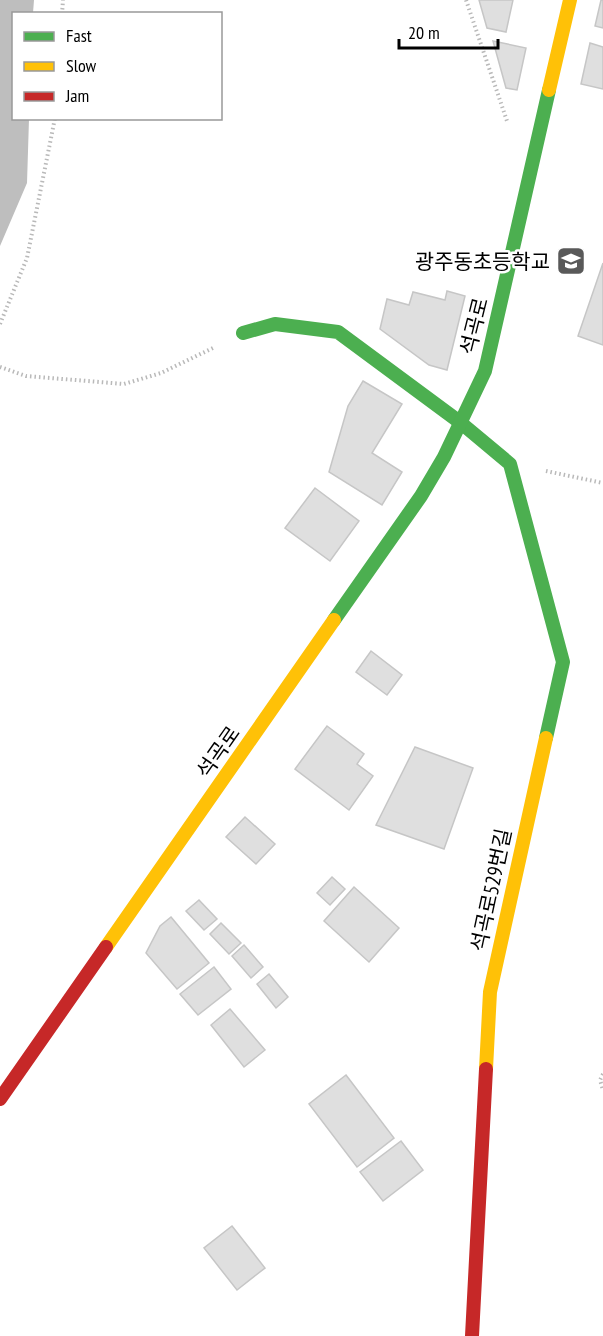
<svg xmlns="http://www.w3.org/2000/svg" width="603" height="1336" viewBox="0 0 603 1336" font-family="'PT Sans Narrow','Noto Sans KR',sans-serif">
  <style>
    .water { fill: #bebebe }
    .building { fill: #dfdfdf; stroke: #c6c6c6; stroke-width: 1.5 }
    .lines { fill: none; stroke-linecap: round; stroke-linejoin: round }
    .path { stroke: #b9b9b9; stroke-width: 4; stroke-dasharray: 1.5 3; stroke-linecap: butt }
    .fast { stroke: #4caf50; stroke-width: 14 }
    .slow { stroke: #ffc107; stroke-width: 14 }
    .jam { stroke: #c62828; stroke-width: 14 }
    .labels { text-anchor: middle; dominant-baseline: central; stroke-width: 5; stroke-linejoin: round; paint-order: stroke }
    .poi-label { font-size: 21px; fill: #000; stroke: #fff; text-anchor: end }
    .street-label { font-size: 21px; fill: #000; stroke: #fff }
  </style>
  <rect width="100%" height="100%" fill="#fff"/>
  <polygon class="water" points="0,0 34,0 33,13 14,14 14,118 29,119 27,183 0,246"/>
  <g class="building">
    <polygon points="479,0 513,0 506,32 487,28"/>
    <polygon points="601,0 603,0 603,28 595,26"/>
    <polygon points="493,41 526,48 517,90 506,88"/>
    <polygon points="590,43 603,47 603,89 581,84"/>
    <polygon points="603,263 603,345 578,336"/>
    <polygon points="447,291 465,296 447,370 429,365 380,329 387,299 409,305 413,292 445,300"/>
    <polygon points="363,381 402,404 372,453 402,472 382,505 329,472 348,406"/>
    <polygon points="315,488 359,521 330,561 285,528"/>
    <polygon points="371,651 402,675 387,695 356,672"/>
    <polygon points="327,726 364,754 357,764 373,776 349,810 295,769"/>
    <polygon points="415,747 473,768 444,849 376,825"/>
    <polygon points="245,817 275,844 256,864 226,837"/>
    <polygon points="332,877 345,889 330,905 317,893"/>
    <polygon points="354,887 399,928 369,962 324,921"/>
    <polygon points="199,900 217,919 204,930 186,911"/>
    <polygon points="171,917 209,963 177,989 146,953 160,926"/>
    <polygon points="221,923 241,943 229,954 210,934"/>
    <polygon points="244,945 263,967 251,978 232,956"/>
    <polygon points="214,967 231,989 198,1015 180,994"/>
    <polygon points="269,974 288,997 276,1008 257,984"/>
    <polygon points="230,1009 265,1050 244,1067 211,1025"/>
    <polygon points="346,1075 394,1138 357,1167 309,1104"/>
    <polygon points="401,1141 423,1170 383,1201 360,1172"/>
    <polygon points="232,1226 265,1268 237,1290 204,1248"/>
  </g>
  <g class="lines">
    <g class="path">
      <polyline points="466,0 507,121"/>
      <polyline points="62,14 63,0"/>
      <polyline points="0,324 27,258 55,118"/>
      <polyline points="0,367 26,376 124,384 161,373 215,347"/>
      <polyline points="546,471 603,483"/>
      <polyline points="603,1074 600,1080 603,1090"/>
    </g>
    <g class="fast">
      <polyline points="243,333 275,324 338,332 461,423 510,464 563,662 546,738"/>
      <polyline points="334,620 421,496 444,457 485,371 549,90"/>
    </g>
    <g class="slow">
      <polyline points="549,90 570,0"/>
      <polyline points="106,947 334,620"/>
      <polyline points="486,1069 490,992 546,738"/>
    </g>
    <g class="jam">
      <polyline points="0,1099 106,947"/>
      <polyline points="472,1336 486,1069"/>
    </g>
  </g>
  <defs>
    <g id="school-square" transform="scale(1.5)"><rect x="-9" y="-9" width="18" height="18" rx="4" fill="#595959" stroke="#fff"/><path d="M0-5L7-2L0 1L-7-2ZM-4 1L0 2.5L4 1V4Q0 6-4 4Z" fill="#fff"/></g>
  </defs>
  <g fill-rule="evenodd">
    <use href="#school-square" x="571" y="261"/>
  </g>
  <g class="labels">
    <g class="poi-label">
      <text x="550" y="261">광주동초등학교</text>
    </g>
    <g class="street-label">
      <text transform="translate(474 326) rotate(-76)">석곡로</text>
      <text transform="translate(218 752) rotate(-55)">석곡로</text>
      <text transform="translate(491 890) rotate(-78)">석곡로529번길</text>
    </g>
  </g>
  <rect x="12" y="12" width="210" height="108" fill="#ffffff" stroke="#999999" stroke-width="1.5"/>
  <rect x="24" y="32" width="30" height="9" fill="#4caf50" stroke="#999999" stroke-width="1.5"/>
  <text x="66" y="42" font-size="18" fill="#000000">Fast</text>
  <rect x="24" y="62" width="30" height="9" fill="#ffc107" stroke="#999999" stroke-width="1.5"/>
  <text x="66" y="72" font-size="18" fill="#000000">Slow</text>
  <rect x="24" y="92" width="30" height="9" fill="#c62828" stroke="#999999" stroke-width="1.5"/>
  <text x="66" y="102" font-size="18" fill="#000000">Jam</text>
  <path d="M399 39v9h99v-9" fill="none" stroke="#000000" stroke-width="3"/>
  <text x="408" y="39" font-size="18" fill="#000000" stroke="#ffffff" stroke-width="4.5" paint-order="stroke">20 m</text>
</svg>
